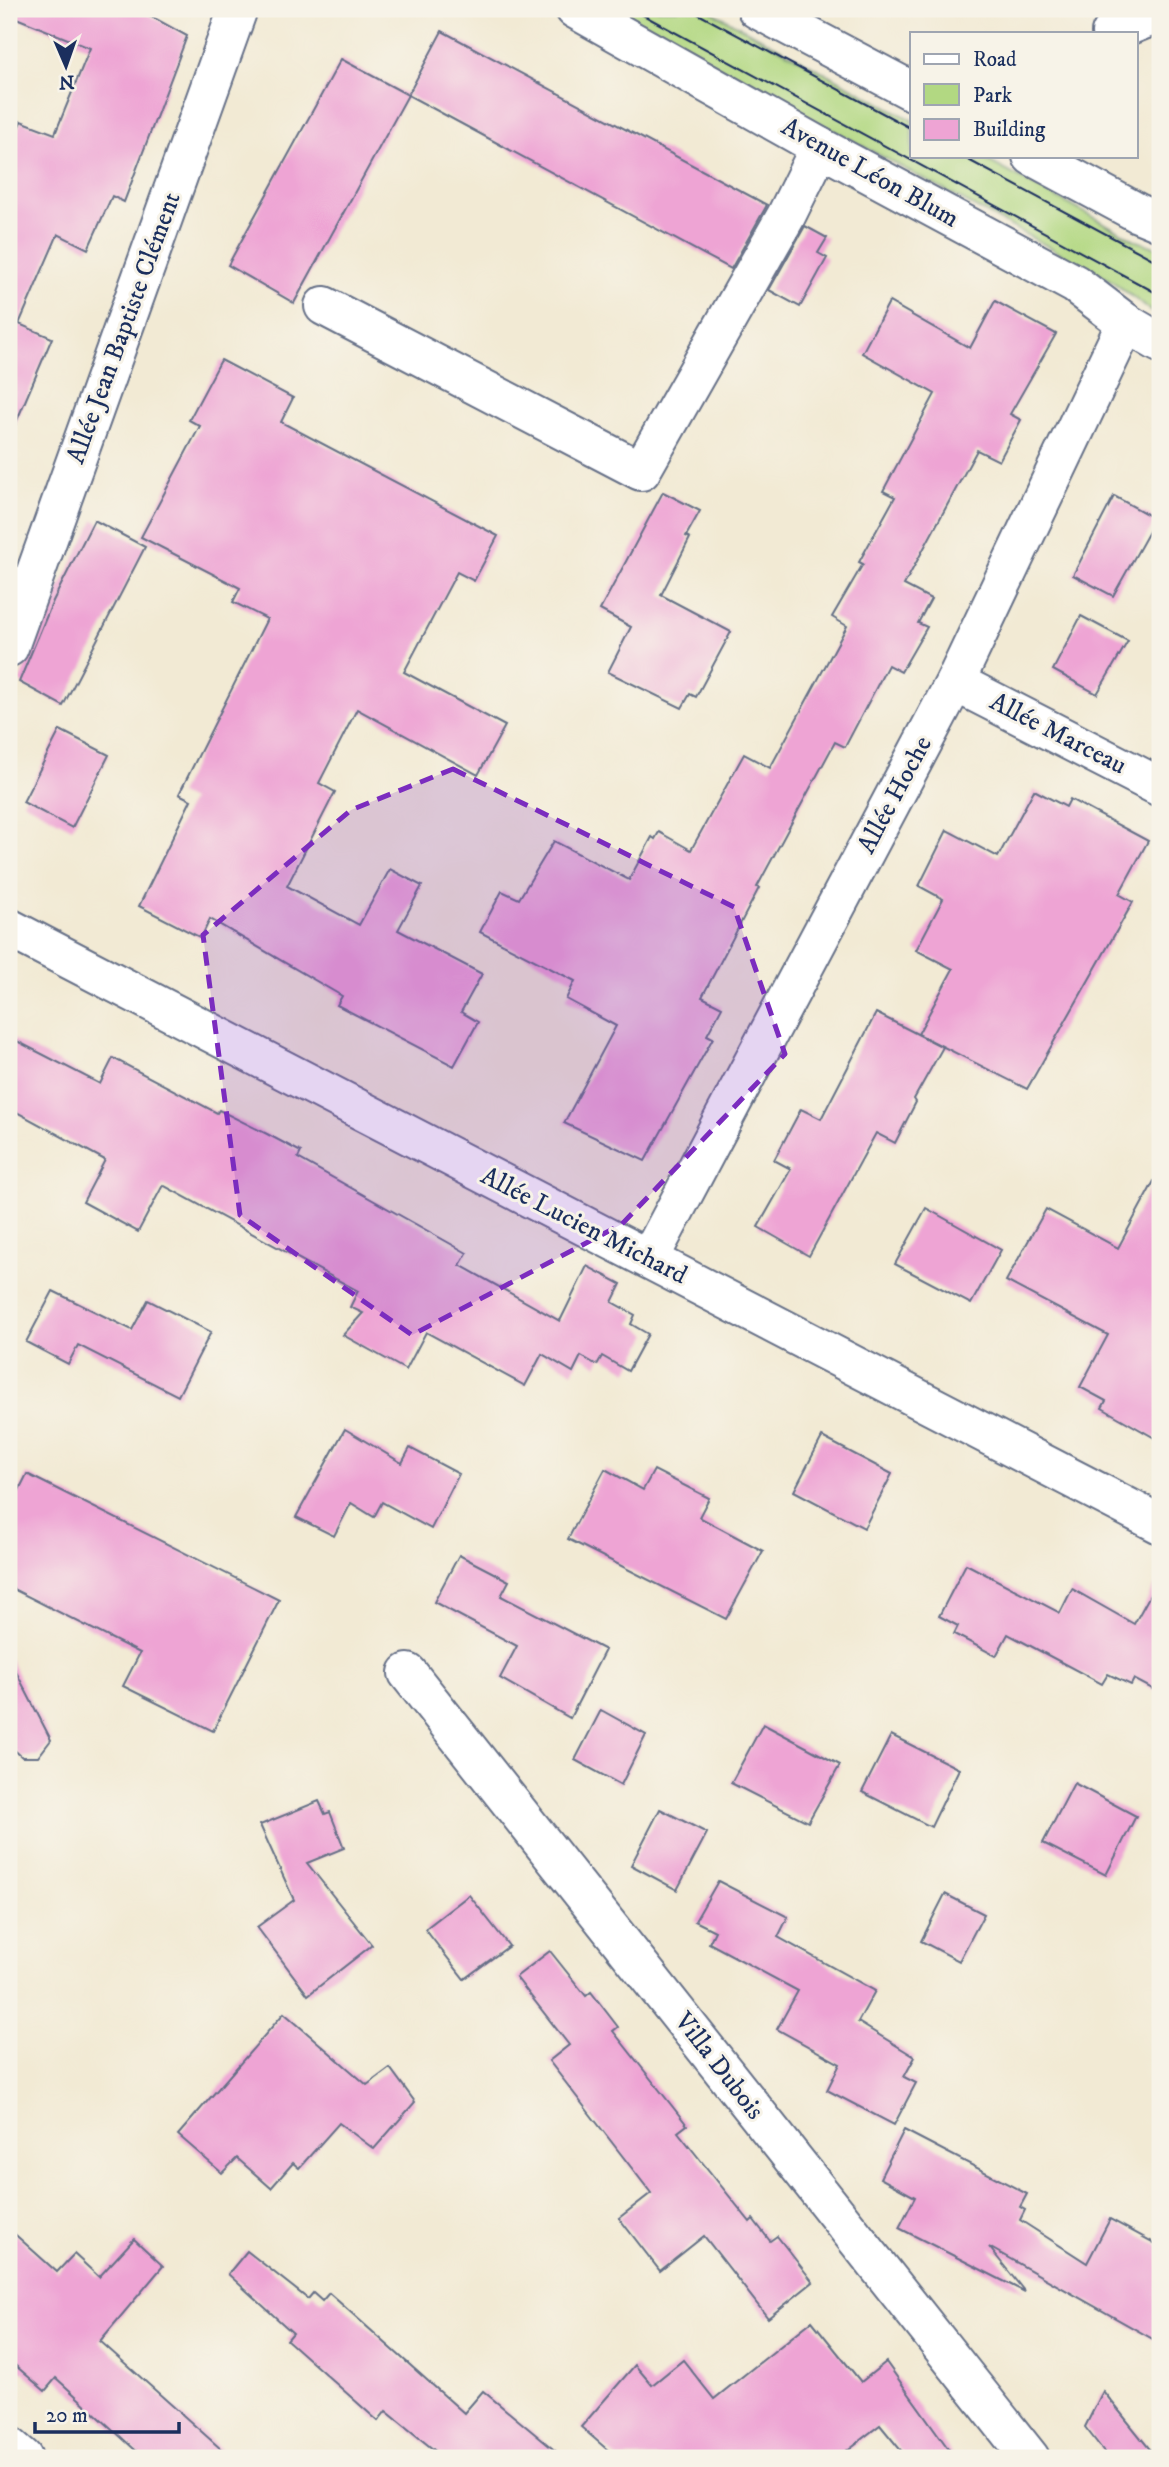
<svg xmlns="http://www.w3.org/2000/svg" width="1169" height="2467" viewBox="0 0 1169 2467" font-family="'IM FELL DW Pica',serif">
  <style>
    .green { fill: #b2d882; stroke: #668470; stroke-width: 2 }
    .building { fill: #eea4d4 }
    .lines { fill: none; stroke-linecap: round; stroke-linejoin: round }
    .minor-casing { stroke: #667087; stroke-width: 42 }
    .major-casing { stroke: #667087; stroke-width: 42 }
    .minor { stroke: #fff; stroke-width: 38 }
    .major { stroke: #fff; stroke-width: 38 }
    .tram { stroke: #1b2f5e; stroke-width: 2 }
    .marked { fill: #7b2cbf; fill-opacity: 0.2; stroke: #7b2cbf; stroke-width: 5; stroke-dasharray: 14 9; stroke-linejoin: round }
    .labels { text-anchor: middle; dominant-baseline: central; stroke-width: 6; stroke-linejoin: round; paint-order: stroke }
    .street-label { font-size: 26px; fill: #1b2f5e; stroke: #f7f3e8 }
  </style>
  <rect width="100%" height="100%" fill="#f7f3e8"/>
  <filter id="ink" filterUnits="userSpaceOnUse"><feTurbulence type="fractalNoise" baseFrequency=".0143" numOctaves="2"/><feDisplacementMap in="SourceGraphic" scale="14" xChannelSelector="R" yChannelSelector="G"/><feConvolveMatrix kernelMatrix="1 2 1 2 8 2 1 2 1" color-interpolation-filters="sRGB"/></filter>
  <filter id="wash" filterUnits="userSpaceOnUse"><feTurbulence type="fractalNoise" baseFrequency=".00686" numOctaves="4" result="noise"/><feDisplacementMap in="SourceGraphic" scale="28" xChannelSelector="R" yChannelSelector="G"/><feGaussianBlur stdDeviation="1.57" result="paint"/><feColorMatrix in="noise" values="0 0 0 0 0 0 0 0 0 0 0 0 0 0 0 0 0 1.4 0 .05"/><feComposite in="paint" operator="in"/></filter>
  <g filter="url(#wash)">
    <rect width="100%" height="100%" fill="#f2ead4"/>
    <polygon class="green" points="609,9 707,9 912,120 912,156 979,156 1137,241 1160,249 1160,318 1112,281"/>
    <g id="blocks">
      <g class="building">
        <polygon points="9,9 138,9 187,36 124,202 112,196 88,249 58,234 19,324 52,338 9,439 9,150 21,121 55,134 90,48 9,15"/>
        <polygon points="442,31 767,205 731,269 408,95"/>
        <polygon points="341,59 408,95 294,303 228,265"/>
        <polygon points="805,226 827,238 818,253 827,258 800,307 769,290"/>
        <polygon points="995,301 1056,334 1010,414 1021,420 999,461 977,450 904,585 931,599 918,623 927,627 901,672 888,665 845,747 835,742 757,887 759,888 702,997 722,1007 707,1035 713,1038 645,1161 564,1123 616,1026 566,999 575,981 480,932 502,891 519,899 554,841 629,880 652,837 655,839 659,832 691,850 744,754 770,768 847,626 832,617 863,564 859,562 895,497 883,491 935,394 862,353 889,302 970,348"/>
        <polygon points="221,360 293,398 281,422 498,536 474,581 457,572 404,672 505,726 478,775 357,709 319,783 335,792 287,886 359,925 390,869 422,886 398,930 482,974 461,1012 478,1022 454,1066 337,1005 342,996 210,919 201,938 139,906 191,800 179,794 267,619 233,602 240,588 141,537 200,426 189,420"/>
        <polygon points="663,492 700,511 686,536 690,538 661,595 731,632 696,697 690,694 682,708 608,672 631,627 600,610"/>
        <polygon points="1114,496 1156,519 1113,596 1073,575"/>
        <polygon points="94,520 145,547 63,706 19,682 53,601"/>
        <polygon points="1081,616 1128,641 1097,694 1053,670"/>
        <polygon points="60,730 109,755 72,828 23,802"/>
        <polygon points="1034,790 1066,807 1070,799 1148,841 1119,894 1133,902 1027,1089 918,1034 953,969 916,950 943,899 919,886 947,830 998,857"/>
        <polygon points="876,1013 943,1047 914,1099 916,1102 895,1143 876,1133 809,1256 758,1227 791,1169 774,1160 801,1109 821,1119"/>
        <polygon points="9,1037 100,1084 113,1058 217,1113 219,1110 267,1134 301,1152 298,1158 467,1253 460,1265 560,1321 587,1266 621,1284 612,1302 635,1315 631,1324 648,1334 628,1371 602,1356 597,1365 581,1356 573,1372 542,1354 525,1386 426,1332 406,1370 343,1335 363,1313 350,1307 358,1291 163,1185 138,1232 83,1202 105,1160 9,1108"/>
        <polygon points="1160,1170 1160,1441 1102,1408 1106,1401 1080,1387 1108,1335 1006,1281 1046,1209 1118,1248"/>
        <polygon points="926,1208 1001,1250 971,1304 895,1264"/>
        <polygon points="53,1291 132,1330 148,1300 211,1332 178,1396 78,1345 68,1364 26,1342"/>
        <polygon points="345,1429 402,1463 410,1448 459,1474 431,1529 382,1502 374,1517 351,1503 334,1536 296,1517"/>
        <polygon points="822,1437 892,1474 864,1528 794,1491"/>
        <polygon points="605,1469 643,1490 654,1470 709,1498 699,1517 763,1551 726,1619 568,1539"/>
        <polygon points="27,1474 279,1600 213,1731 123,1686 140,1653 9,1587 9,1510"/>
        <polygon points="459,1555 509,1581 501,1596 605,1650 570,1718 500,1678 517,1646 434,1602"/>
        <polygon points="966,1564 1060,1613 1072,1589 1134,1624 1160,1577 1160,1693 1134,1679 1131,1685 1108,1674 1102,1684 1008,1634 996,1656 954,1634 958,1626 939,1616"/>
        <polygon points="9,1658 51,1740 38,1757 22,1757 9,1745"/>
        <polygon points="601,1710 646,1735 621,1785 575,1760"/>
        <polygon points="763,1724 840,1765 808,1822 731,1783"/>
        <polygon points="891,1735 959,1769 931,1827 862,1792"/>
        <polygon points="1074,1783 1136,1816 1106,1875 1043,1843"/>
        <polygon points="319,1801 325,1814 330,1812 344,1848 307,1863 372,1945 308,1995 257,1927 294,1900 260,1825"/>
        <polygon points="660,1809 707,1833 677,1890 631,1865"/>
        <polygon points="718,1881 788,1917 778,1937 875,1991 858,2022 915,2057 904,2077 916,2083 894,2125 827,2090 840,2064 777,2029 798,1991 709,1943 715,1931 695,1921"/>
        <polygon points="945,1894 984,1914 959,1961 921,1941"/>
        <polygon points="469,1895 509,1946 464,1979 425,1929"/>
        <polygon points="550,1951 586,1996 591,1992 618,2027 613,2031 687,2125 678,2132 750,2222 753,2219 770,2241 777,2236 813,2282 768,2318 704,2236 660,2271 619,2218 651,2193 549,2061 569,2045 516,1977"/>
        <polygon points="284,2013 367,2085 390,2068 415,2102 374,2149 339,2123 299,2168 293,2163 271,2188 237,2158 222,2173 178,2135"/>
        <polygon points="904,2130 1027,2194 1020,2207 1025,2210 1020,2220 1087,2263 1110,2219 1160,2246 1160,2343 989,2247 1025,2292 899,2228 915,2197 880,2178"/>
        <polygon points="9,2229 57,2272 74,2254 99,2277 134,2239 163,2266 100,2341 231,2458 144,2458 56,2378 45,2391 9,2360"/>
        <polygon points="247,2251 308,2299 313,2293 322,2301 329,2293 464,2413 483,2391 564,2458 444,2458 386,2411 378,2421 287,2340 293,2333 228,2274"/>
        <polygon points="812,2321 861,2382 886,2362 955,2458 907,2458 880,2425 837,2458 617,2458 581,2427 635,2365 652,2385 683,2360 714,2399"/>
        <polygon points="1103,2391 1157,2458 1109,2458 1085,2427"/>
      </g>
    </g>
  </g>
  <g filter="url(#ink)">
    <use href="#blocks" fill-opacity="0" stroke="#667087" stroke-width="2"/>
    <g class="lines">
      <g class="minor-casing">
        <g id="minor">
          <polyline points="1111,33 1160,13"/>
          <polyline points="324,306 641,471 786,216 820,147"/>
          <polyline points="9,647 238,9"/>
          <polyline points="955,682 1160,787"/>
          <polyline points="9,928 1160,1524"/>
          <polyline points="649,1259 955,682 1126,323"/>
          <polyline points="408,1673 1030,2458"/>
          <polyline points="9,2446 23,2458"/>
        </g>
      </g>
      <g class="major-casing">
        <g id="major">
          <polyline points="575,9 820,147 1075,284 1126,323 1160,343"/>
          <polyline points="757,9 912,91"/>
          <polyline points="1032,156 1138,213 1160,222"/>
        </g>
      </g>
      <use href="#minor" class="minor"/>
      <use href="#major" class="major"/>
      <g class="tram">
        <polyline points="632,9 1160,295"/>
        <polyline points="689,9 912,129"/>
        <polyline points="961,156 1160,263"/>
      </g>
    </g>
  </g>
  <path class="marked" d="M453,769L734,907L785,1054L622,1224L412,1335L240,1215L203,935L351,810Z"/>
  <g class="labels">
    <g class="street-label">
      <text transform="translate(870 173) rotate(29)">Avenue Léon Blum</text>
      <text transform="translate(124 328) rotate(-70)">Allée Jean Baptiste Clément</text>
      <text transform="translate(1058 734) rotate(27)">Allée Marceau</text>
      <text transform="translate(895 795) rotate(-62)">Allée Hoche</text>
      <text transform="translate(584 1226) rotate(27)">Allée Lucien Michard</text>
      <text transform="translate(719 2066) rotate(52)">Villa Dubois</text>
    </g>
  </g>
  <rect width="1169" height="2467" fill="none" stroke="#f7f3e8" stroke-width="35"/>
  <rect x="910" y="32" width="228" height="126" fill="#f7f3e8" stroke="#9fa5b1" stroke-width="2"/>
  <rect x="924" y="54" width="35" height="10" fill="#ffffff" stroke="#9fa5b1" stroke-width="2"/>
  <text x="973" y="66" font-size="21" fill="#1b2f5e">Road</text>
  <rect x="924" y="84" width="35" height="21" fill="#b2d882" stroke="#9fa5b1" stroke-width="2"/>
  <text x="973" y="102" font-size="21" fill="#1b2f5e">Park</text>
  <rect x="924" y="119" width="35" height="21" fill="#eea4d4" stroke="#9fa5b1" stroke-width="2"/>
  <text x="973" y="136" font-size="21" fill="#1b2f5e">Building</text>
  <g transform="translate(66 66) rotate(178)" stroke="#f7f3e8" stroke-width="5" paint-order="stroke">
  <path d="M0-5L12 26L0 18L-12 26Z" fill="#1b2f5e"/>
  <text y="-10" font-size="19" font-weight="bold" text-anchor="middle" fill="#1b2f5e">N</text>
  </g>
  <path d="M35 2422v10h144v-10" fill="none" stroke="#1b2f5e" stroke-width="3.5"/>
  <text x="46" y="2422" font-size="21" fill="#1b2f5e" stroke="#f7f3e8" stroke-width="5" paint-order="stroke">20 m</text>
</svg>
